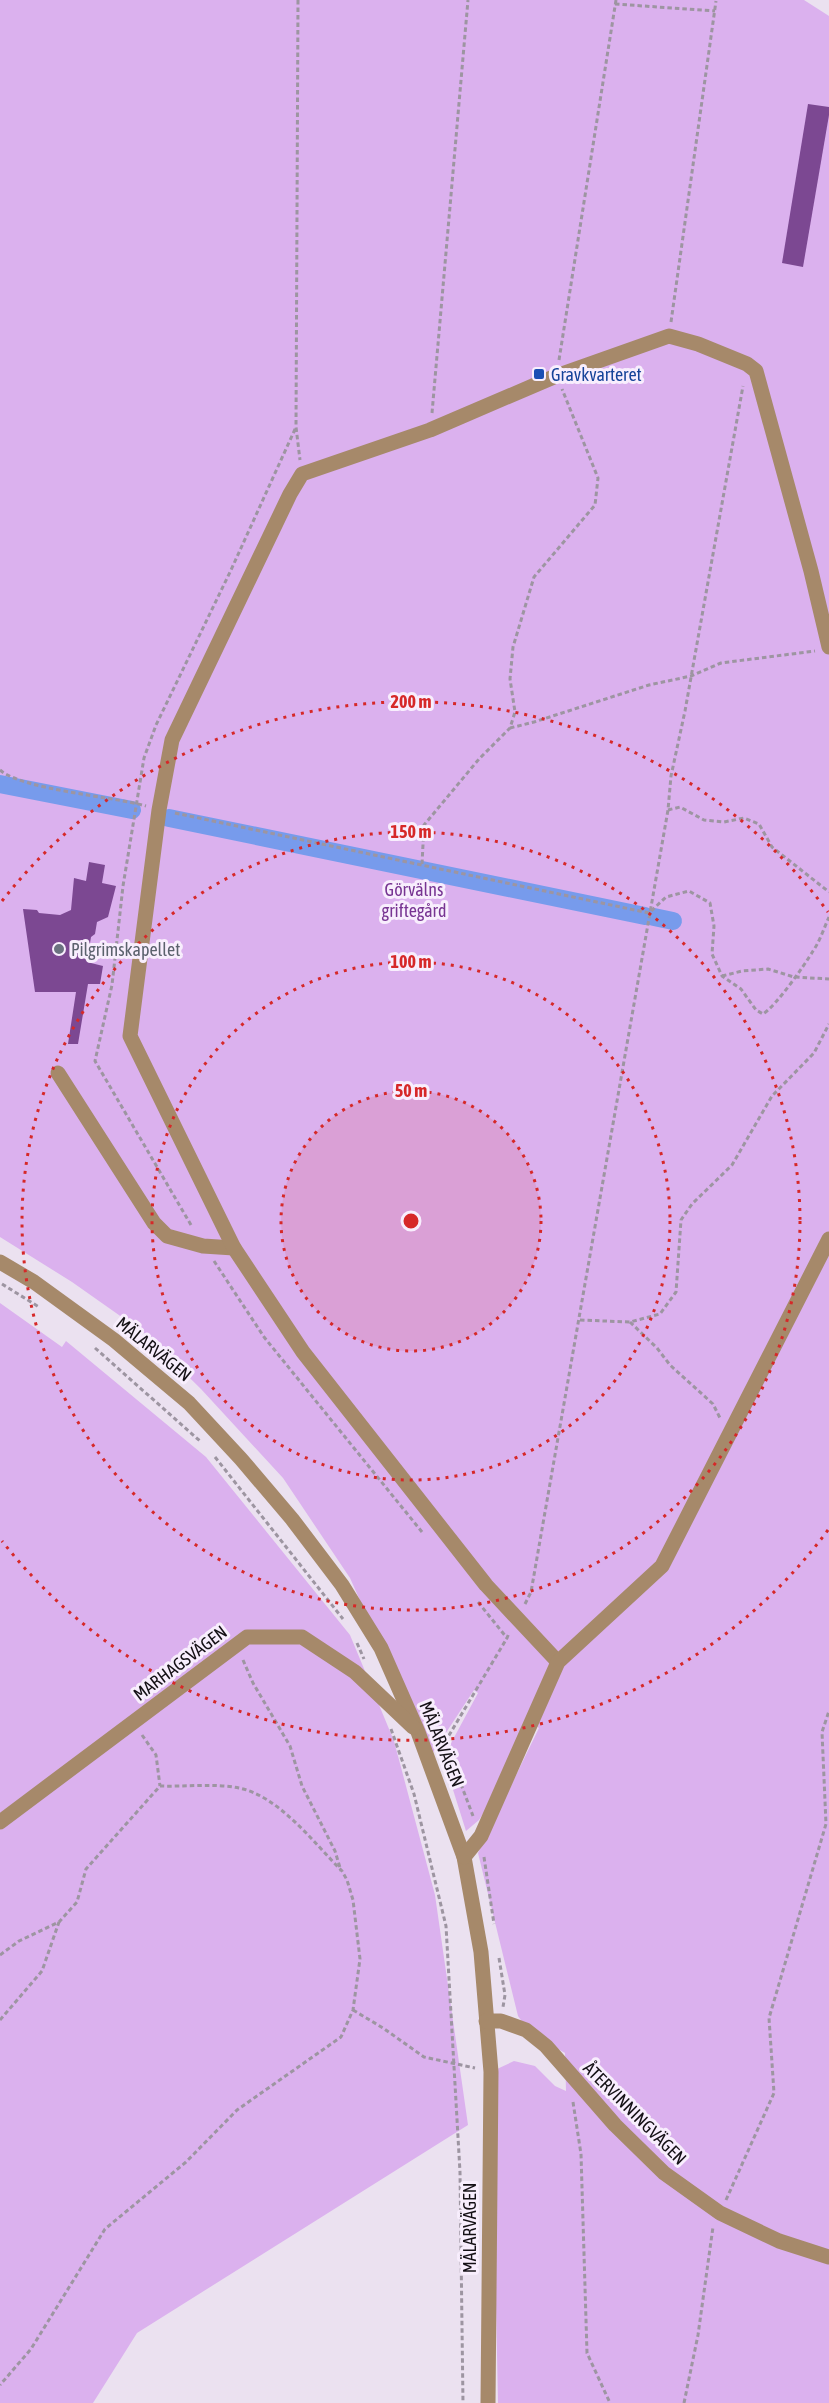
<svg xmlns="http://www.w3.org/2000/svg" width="829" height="2403" viewBox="0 0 829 2403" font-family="'Asap Condensed',sans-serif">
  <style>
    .green { fill: #dbb1ee }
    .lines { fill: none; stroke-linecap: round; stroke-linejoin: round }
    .canal { stroke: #779bec; stroke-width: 18 }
    .building { fill: #7c4892 }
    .path { stroke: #9d95a1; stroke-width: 3; stroke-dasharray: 4.5 3; stroke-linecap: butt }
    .minor { stroke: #a6896a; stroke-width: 15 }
    .ring { fill: none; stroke: #d62828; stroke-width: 3; stroke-dasharray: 3 6 }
    .transit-dot { fill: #1a4fb4; stroke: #f8eefd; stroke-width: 2 }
    .worship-dot { fill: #6b7280; stroke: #f8eefd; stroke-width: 2 }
    .labels { text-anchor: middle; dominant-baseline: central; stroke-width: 6; stroke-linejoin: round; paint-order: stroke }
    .transit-label { font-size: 18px; fill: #164399; stroke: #f8eefd; text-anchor: start }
    .park-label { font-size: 18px; fill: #773492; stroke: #f8eefd }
    .worship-label { font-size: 18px; fill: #5b616d; stroke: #f8eefd; text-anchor: start }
    .street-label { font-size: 18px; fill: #141015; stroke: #f8eefd }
    .centre { fill: #d62828; stroke: #f8eefd; stroke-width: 3 }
    .ring-label { font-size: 18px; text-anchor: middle; font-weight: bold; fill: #d62828; stroke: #f8eefd; stroke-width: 6; stroke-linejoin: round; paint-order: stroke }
  </style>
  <rect width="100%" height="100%" fill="#ebe1f0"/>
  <g class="green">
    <polygon points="0,0 804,0 829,16 829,2403 498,2403 494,2206 497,2069 514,2061 535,2066 555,2086 566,2091 565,2053 530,2033 518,2016 478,1853 539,1728 528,1722 486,1809 479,1820 466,1831 443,1758 478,1693 474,1690 432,1754 429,1755 350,1578 283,1478 201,1389 143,1332 72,1282 0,1237"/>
    <polygon points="0,1303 62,1347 66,1341 206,1457 350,1635 394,1741 435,1895 468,2125 137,2333 93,2403 0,2403"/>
  </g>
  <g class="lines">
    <g class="canal">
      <polyline points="0,784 132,810"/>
      <polyline points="169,818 645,916"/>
      <polyline points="654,917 673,921"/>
    </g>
  </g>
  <g class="building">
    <polygon points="808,104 829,107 829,115 803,267 782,263"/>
    <polygon points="89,862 105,865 102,883 116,886 108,917 97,922 95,934 91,937 87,962 103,966 100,984 88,984 78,1044 68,1044 76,992 35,992 23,909 37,910 39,913 60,915 71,910 74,878 86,881"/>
  </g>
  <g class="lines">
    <g class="path">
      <polyline points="298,0 296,427 300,460"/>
      <polyline points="615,4 715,11"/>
      <polyline points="671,322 716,1"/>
      <polyline points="559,360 616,0"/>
      <polyline points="432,413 468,0"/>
      <polyline points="510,728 534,722 649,685 691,676 721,663 815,651"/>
      <path d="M0,770C23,790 111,796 146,806"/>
      <polyline points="668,810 680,807 704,820 724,822 744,818 759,824 772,847 829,892"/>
      <path d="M175,813L649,913L666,897L689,891L710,903L714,926L712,954L722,976L741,989L756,1010L763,1014C776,1006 804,966 813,951C820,941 824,928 829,917"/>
      <polyline points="422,864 424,825 479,759 510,728 515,712 510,679 513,647 534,577 595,505 598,478 562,389"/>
      <polyline points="722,976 742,971 768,969 794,977 829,979"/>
      <polyline points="191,1225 95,1061 112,985 123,886 144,758 156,725 231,570 296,427"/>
      <polyline points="214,1261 264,1337 422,1532"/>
      <polyline points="2,1284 39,1307"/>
      <polyline points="580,1320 630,1322 660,1314 676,1292 681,1220 692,1204 732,1165 772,1096 814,1053 829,1024"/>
      <polyline points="630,1322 657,1348 670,1365 713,1404 720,1418"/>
      <polyline points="95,1348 200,1441"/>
      <polyline points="215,1457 343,1619"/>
      <polyline points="478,1602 507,1638 509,1633"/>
      <polyline points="525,1604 531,1592 668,810 671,776 685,711 743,386"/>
      <polyline points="357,1643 364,1659"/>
      <polyline points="243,1660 253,1683 290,1746 302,1786 335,1851 341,1871"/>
      <polyline points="391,1729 414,1794 446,1926 460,2172 463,2403"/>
      <polyline points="142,1735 156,1755 160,1786"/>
      <polyline points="445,1742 473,1816"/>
      <polyline points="445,1742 507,1638"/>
      <polyline points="484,1857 494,1924"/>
      <path d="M0,1955L19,1941L59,1922L77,1902L86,1869L160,1786C185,1787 214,1783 239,1788C279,1796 314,1843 342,1871L347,1880L353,1900L360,1959L353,2010L341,2037L237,2110L186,2162L105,2229L31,2349L0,2385"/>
      <polyline points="499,1958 505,1995 503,2007"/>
      <polyline points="353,2010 383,2028 424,2057 475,2068"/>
      <polyline points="0,2020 42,1971 59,1922"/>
      <polyline points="573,2102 581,2154 587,2353 610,2403"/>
      <polyline points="726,2200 774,2093 769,2018 826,1824 822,1732 829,1711"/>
      <polyline points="684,2403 698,2335 713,2227"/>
    </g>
    <g class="minor">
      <polyline points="58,1073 154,1223 167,1236 203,1246 234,1248"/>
      <polyline points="0,1262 34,1282 114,1340 189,1403 241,1459 292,1519 342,1585 381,1648 418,1732 464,1857 481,1952 491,2072 488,2403"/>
      <polyline points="558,1662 486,1585 303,1352 234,1248 130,1036 159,810 172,740 290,494 302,474 430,430 556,376 669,336 698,344 747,364 756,371 811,571 829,647"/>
      <polyline points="0,1822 247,1637 302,1637 355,1672 413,1727"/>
      <polyline points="464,1857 481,1836 558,1662 662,1566 829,1239"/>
      <polyline points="486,2021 501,2021 526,2030 546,2046 615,2125 664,2173 720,2213 779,2241 829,2257"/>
    </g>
  </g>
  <circle cx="411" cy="1221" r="130" fill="#d62828" fill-opacity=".12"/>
  <g class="ring">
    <circle cx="411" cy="1221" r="130"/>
    <circle cx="411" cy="1221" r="259"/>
    <circle cx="411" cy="1221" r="389"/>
    <path d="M828 1530A519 519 0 0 1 2 1541M2 901A519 519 0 0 1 828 912"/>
  </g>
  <rect class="transit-dot" x="533" y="368" width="12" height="12" rx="3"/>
  <circle class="worship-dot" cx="59" cy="949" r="6"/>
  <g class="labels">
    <g class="transit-label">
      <text x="551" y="374">Gravkvarteret</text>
    </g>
    <g class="park-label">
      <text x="414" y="889">Görvälns<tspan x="414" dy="21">griftegård</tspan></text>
    </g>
    <g class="worship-label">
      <text x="71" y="949">Pilgrimskapellet</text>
    </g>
    <g class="street-label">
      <text transform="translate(154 1349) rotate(39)">MÄLARVÄGEN</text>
      <text transform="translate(180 1663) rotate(-37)">MARHAGSVÄGEN</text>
      <text transform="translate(442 1744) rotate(68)">MÄLARVÄGEN</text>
      <text transform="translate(635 2113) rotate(45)">ÅTERVINNINGVÄGEN</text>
      <text transform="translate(469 2228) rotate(-90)">MÄLARVÄGEN</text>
    </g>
  </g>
  <circle cx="411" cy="1221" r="9" class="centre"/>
  <g class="ring-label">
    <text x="411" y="708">200 m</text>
    <text x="411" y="838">150 m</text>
    <text x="411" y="968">100 m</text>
    <text x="411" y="1097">50 m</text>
  </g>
</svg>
